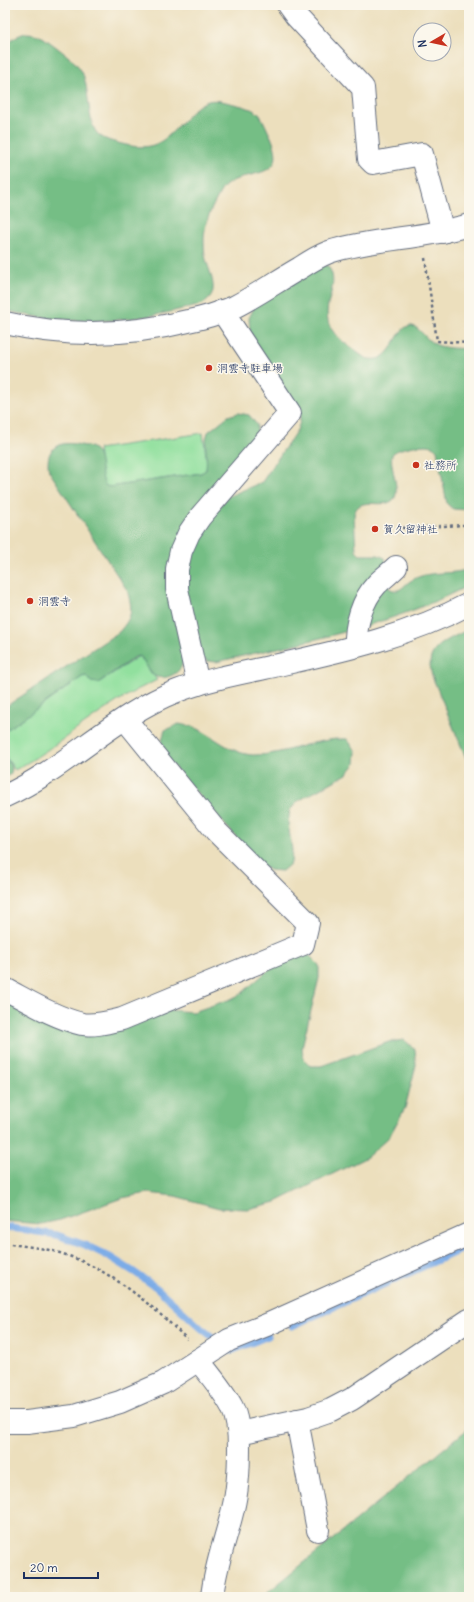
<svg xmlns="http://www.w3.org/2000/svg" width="474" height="1602" viewBox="0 0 474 1602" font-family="Delius,'Klee One',sans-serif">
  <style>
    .green { fill: #91e09e; stroke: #56887e }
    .forest { fill: #74be85; stroke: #487672 }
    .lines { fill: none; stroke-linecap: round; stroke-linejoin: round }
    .stream { stroke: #7bace7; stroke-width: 7 }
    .minor-casing { stroke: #646d7f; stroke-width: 24 }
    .path { stroke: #646d7f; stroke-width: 2.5; stroke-dasharray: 3 3; stroke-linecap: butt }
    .minor { stroke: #fff; stroke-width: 22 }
    .poi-dot { fill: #c8321e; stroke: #fbf7ec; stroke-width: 1.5 }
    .labels { text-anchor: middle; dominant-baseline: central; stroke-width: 3; stroke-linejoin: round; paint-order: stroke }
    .poi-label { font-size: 11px; fill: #1b2f5e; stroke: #fbf7ec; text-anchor: start }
  </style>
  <rect width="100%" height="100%" fill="#fbf7ec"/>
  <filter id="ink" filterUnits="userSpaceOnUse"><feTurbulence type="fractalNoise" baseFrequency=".025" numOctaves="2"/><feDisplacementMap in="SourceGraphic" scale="8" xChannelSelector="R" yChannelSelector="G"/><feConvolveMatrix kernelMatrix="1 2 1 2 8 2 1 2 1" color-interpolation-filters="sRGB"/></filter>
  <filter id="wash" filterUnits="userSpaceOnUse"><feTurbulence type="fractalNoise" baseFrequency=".012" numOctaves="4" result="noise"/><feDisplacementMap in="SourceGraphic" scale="16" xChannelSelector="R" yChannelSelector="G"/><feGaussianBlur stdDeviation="0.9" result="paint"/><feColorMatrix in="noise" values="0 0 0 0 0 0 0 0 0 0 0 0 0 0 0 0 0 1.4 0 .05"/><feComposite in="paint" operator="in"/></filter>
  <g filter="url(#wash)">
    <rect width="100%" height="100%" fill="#ecdfbd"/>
    <g class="green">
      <polygon points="203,433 207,463 206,470 201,473 109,487 105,486 102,480 98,449"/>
      <path d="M139,656L157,680C105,703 64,743 15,770L5,756V731L82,677L86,676L98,683Z"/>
    </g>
    <g class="forest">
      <path d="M25,33C39,33 44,38 55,46C65,54 76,61 82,72C90,89 87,124 98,134C104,140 114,142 122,144C156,153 165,140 187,117C193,110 199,104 208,101C217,99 225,102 234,104C242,106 252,108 259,114C264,120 267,130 271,137C291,183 244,167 224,187C221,190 218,196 216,200C210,211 204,226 204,239C204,244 204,250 205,255C207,268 221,290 207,301C201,306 190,308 182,309C125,324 63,325 5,310V45L15,37Z"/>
      <path d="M323,265L328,266C344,288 313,309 336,335C344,344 356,351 365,358C393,367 394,329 409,326C418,324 425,339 433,343C442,349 458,348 469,349V510L453,509L447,504L437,450C435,448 434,447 432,446C425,443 394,448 392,455C389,467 402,492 393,500C382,510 358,494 354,515L356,551L360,555H378L385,558L388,585L390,589C400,593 402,587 409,582C427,569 449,576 469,569V585C390,627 302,642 216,662L207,661L200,657L183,588L186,552L227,497L262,482L297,430L300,422V414L255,344L250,332L249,318L255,306Z"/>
      <path d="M238,413L249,415L257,425V437L184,530V661C182,664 181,668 179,670C173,677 159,681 152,674C148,669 145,663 141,657L139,656L135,657L98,683L91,682L86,676L82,677L5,731V707L119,632C133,616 133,610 127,590L49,471C44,447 60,440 80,445C85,446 91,446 95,450C102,457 100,476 105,485L109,487L201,473L206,470C208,457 203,445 208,432L228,416Z"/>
      <path d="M469,629V765L432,676C431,672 430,667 430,663C431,644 455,637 469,629Z"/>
      <path d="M179,724C184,725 190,726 194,727C213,735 231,754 253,755C285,756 315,737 347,739L356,751L355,764L347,774L298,801L290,810L288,823L292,850L291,863L282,871L269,870L260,864L167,759L161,744L165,730Z"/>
      <polygon points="5,756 12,768 11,774 5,777"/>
      <polygon points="297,955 309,955 319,965 319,978 302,1047 303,1058 310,1066 321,1066 389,1042 404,1040 415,1049 416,1065 405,1108 389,1137 367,1157 276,1202 248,1209 219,1208 175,1196 148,1193 122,1198 60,1220 41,1224 5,1221 5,997 61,1024 167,1010 193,1012 231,999 241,994 273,966"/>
      <polygon points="469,1428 469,1597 263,1597 267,1593"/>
    </g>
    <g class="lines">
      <g class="stream">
        <polyline points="5,1227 57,1235 85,1245 110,1257 134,1272 157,1288 202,1329 231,1351 268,1336"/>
        <polyline points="292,1326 469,1246"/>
      </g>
    </g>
  </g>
  <g filter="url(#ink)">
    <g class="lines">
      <g class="minor-casing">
        <g id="minor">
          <polyline points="288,5 296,16 363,88 369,159 373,163 422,154 443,232"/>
          <path d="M5,323C66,337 128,336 188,321C204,318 220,313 234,307C256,296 279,280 300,268C309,262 319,256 329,252C374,238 423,239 469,225"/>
          <path d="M356,646C355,625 362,600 377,584C383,578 390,573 396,567"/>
          <polyline points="198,684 177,589 177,569 181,551 189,533 200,517 290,413 222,311"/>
          <path d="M5,796C67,768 114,715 177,691C206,680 236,674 265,668C335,652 405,638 469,604"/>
          <path d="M5,989C28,1001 56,1018 82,1024C95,1026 109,1022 122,1019L303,944L308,923L216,831L125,719"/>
          <path d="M198,1360C210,1375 223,1390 232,1407C238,1419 239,1435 239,1448C239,1469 238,1489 233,1509C226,1539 215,1566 212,1597"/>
          <polyline points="297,1420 318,1530"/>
          <polyline points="5,1422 27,1422 74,1416 120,1402 163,1383 229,1340 269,1324 469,1234"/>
          <polyline points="239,1433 308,1418 331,1410 352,1399 469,1320"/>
        </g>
      </g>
      <g class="path">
        <polyline points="425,258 437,341 469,343"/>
        <polyline points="402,528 464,525"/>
        <path d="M5,1243C21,1246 38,1247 53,1251C106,1265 148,1302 187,1339"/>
      </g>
      <use href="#minor" class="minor"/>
    </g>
  </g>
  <g class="poi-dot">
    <circle cx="209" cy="368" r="4"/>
    <circle cx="416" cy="465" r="4"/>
    <circle cx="375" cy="529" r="4"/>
    <circle cx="30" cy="601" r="4"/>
  </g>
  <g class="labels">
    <g class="poi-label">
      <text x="217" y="368">洞雲寺駐車場</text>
      <text x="424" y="465">社務所</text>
      <text x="383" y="529">賀久留神社</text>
      <text x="38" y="601">洞雲寺</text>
    </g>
  </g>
  <rect width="474" height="1602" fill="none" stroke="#fbf7ec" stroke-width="20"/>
  <g transform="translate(432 42) rotate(261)"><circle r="19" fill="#fbf7ec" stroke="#a1a7b3"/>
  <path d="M0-3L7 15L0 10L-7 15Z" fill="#c8321e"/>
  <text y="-6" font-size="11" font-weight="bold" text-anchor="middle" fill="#1b2f5e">N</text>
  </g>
  <path d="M24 1572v6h74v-6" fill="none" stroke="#1b2f5e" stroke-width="2"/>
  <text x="30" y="1572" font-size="12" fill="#1b2f5e" stroke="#fbf7ec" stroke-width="3" paint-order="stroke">20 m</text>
</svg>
